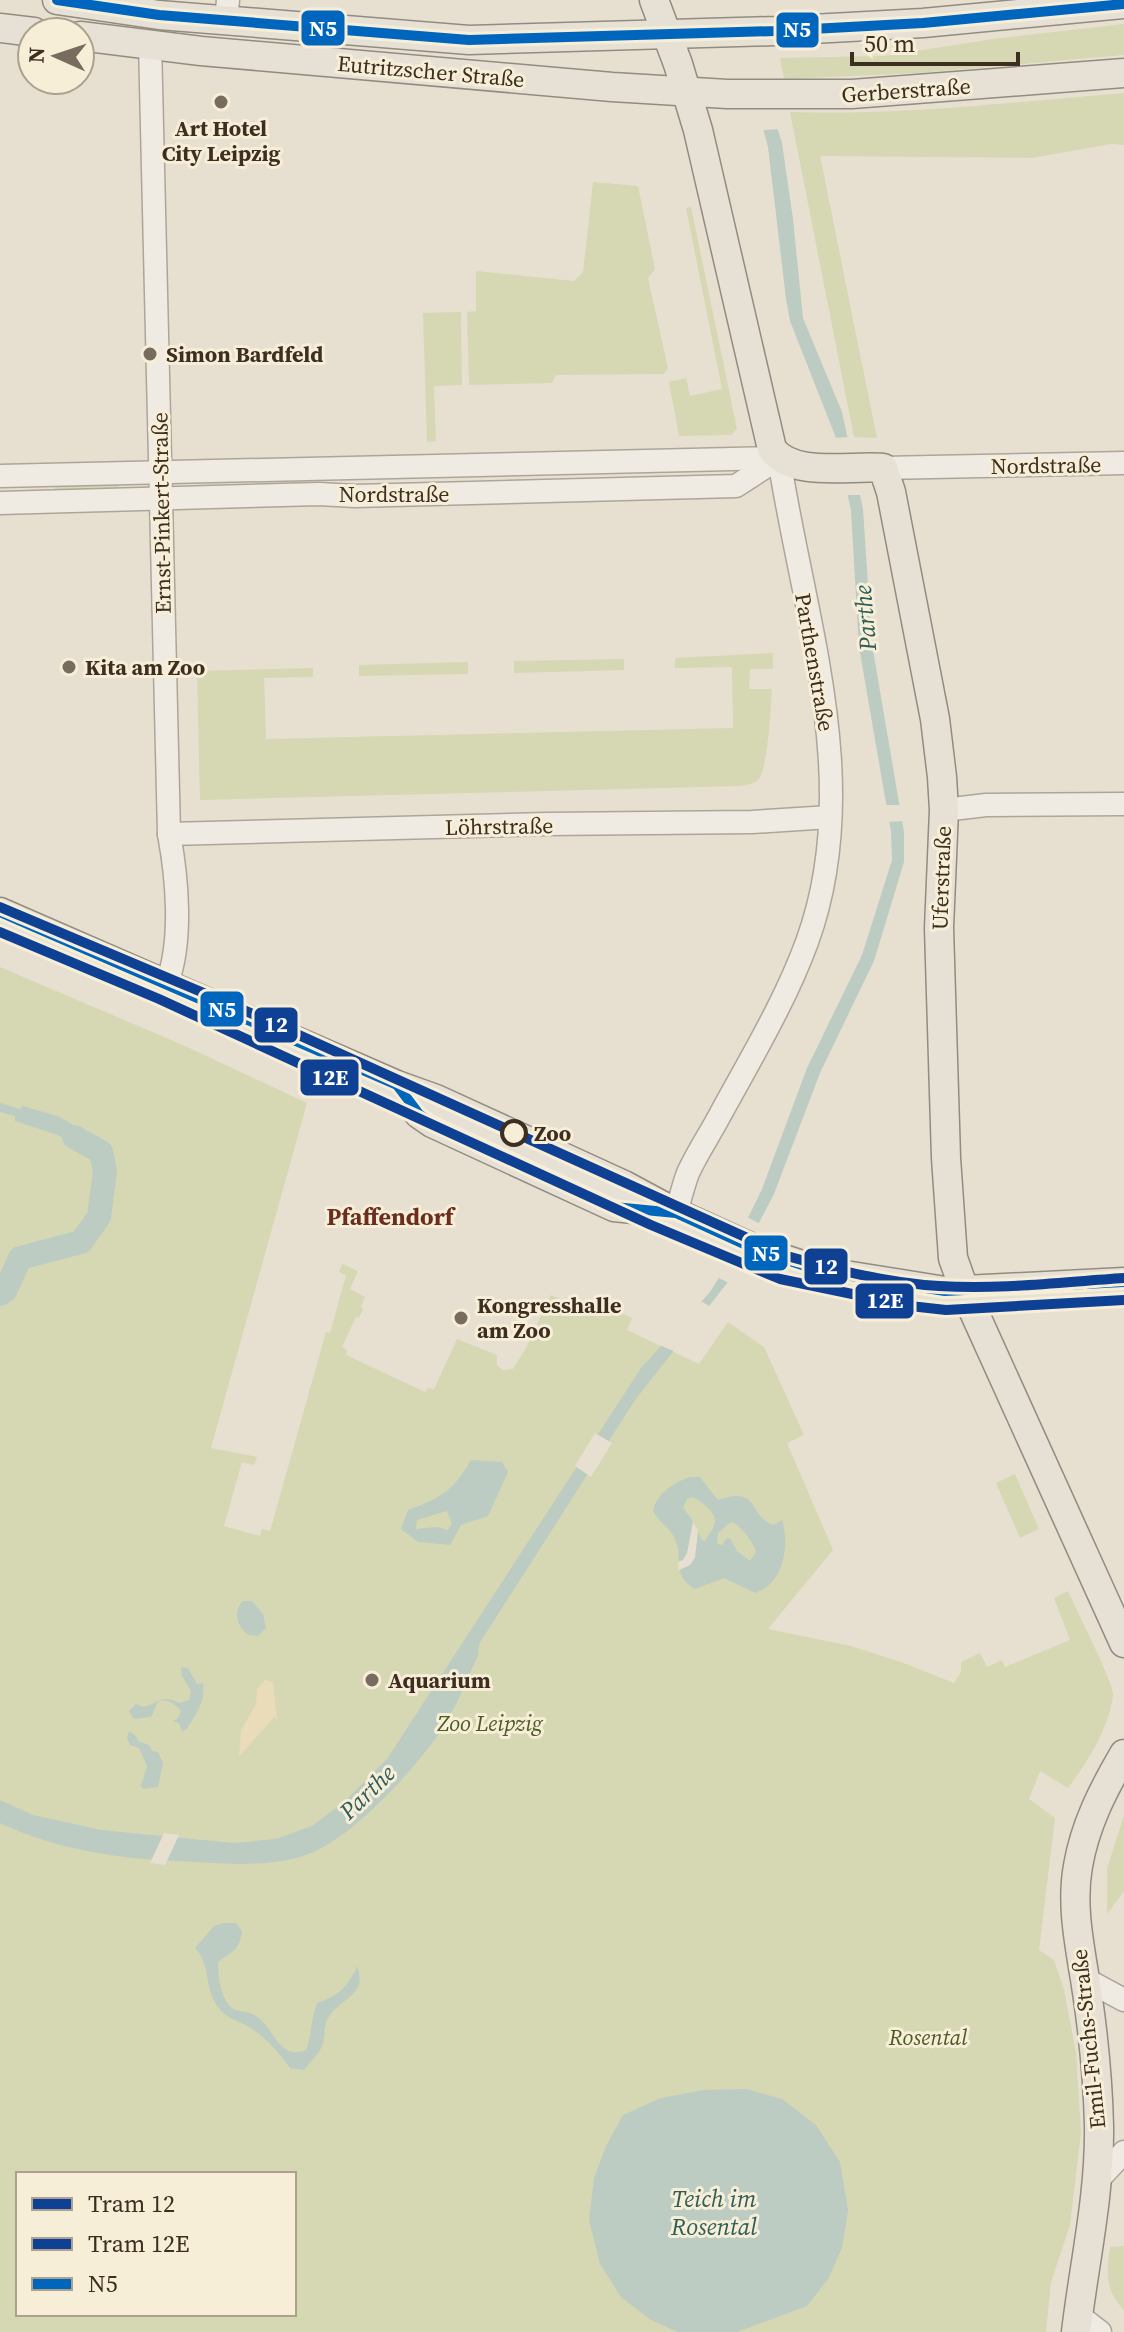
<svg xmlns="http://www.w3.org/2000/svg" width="1124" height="2332" viewBox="0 0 1124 2332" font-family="'Source Serif 4',serif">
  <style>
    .green { fill: #d6d7b3; fill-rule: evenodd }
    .sand { fill: #eadcb9 }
    .water { fill: #bcccc2; fill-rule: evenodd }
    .pier { fill: #e7e0d1 }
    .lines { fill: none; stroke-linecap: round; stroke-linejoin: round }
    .canal { stroke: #bcccc2; stroke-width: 24 }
    .minor-casing { stroke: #ada599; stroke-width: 25 }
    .major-casing { stroke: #928b80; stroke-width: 31 }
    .minor { stroke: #efebe3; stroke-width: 22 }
    .major { stroke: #e6e1d4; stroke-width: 28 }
    .bus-1-casing { stroke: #f7eed8; stroke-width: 16 }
    .bus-1 { stroke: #0065bd; stroke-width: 10 }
    .tram-1-casing { stroke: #f7eed8; stroke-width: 16 }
    .tram-2-casing { stroke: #f7eed8; stroke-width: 16 }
    .tram-1 { stroke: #0e4094; stroke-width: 10 }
    .tram-2 { stroke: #0e4094; stroke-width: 10 }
    .poi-dot { fill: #786c5e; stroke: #f7eed8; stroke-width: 3 }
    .stop-dot { fill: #f7eed8; stroke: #3d2e20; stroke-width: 4 }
    .labels { text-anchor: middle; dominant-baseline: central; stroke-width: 6; stroke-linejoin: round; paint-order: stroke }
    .street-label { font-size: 22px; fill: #3d2e20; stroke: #f7eed8 }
    .poi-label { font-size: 22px; font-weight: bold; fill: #3d2e20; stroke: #f7eed8; text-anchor: start }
    .stop-label { font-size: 22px; font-weight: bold; fill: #3d2e20; stroke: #f7eed8; text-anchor: start }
    .park-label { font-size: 22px; font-style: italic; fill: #4d5a26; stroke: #f7eed8 }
    .water-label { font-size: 24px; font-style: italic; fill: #2f5d5a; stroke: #f7eed8 }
    .neighbourhood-label { font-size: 24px; font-weight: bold; fill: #6b2e1e; stroke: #f7eed8 }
    .line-badge { stroke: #f7eed8; stroke-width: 3 }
    .badge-label { font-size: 22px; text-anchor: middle; font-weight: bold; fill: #fff }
  </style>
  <rect width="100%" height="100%" fill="#e7e0d1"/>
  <g class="green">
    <polygon points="1124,24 1124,55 917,73 784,79 780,58 884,56 993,39"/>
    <path d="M1124,93V145L1111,144L1032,158L820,156L877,438L854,437L790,112C901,116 1013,102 1124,93Z"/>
    <polygon points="593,182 638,186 655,269 648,278 668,368 664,374 556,375 552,383 469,385 467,312 476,311 476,271 574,281 583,272"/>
    <polygon points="691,207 737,429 731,435 679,436 669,382 686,378 690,396 722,389 686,208"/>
    <polygon points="461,312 462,385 434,386 436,441 427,442 423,313"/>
    <polygon points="119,480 119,494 55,495 54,482"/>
    <path d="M773,653V669H750L749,689H772C771,705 768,770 758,780C753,784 746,785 739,786L200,800L197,671L313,668V677L264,678L266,739L733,728L732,667L675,668V658Z"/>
    <polygon points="624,659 624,670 514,673 514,661"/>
    <polygon points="468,662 468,674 359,676 359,665"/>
    <path d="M0,967L185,1046L307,1103L211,1448L257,1457L254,1465L242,1462L224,1526L260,1536L262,1529L270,1531L326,1332L330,1333L346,1275L339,1272L342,1264L358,1271L350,1289L365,1297L361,1307L363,1309L359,1318L356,1317L342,1347L347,1350L346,1355L425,1392L428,1388L434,1389L457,1339L497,1355V1365L503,1370L513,1369L526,1348L551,1295L593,1315L597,1307L607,1312L609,1307L632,1318L627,1330L699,1364L728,1322L764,1347L804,1435L787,1443L833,1550L768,1629L851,1646L901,1662L954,1683L961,1672V1662L980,1653L987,1667L1002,1660L1005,1667L1070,1640L1054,1598L1068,1591C1075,1607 1113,1682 1113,1693C1111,1725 1087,1763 1068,1788L1040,1771L1029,1799L1055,1818L1039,1950L1054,1960L1064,1990L1076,2052L1081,2133L1070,2225L1051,2282L1046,2332H0ZM18,2174H294V2314H18Z"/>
    <polygon points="1015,1474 1039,1529 1020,1538 996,1483"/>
    <polygon points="1124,1815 1124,1891 1107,1914 1107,1869"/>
    <path d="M1124,2246V2310C1105,2291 1106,2272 1110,2247Z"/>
  </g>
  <polygon class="sand" points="265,1680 273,1682 277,1720 274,1717 239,1757 241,1730 256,1704 257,1689"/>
  <g class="water">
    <path d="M767,94L782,143L793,219L803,318L842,412L863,509L872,644L904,832V862L874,961L820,1073L774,1194L728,1282L635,1400L479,1644L478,1656C465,1683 454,1714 436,1738C408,1776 346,1845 300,1857C261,1868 218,1863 178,1861C118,1859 55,1849 0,1823V1800L33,1815L101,1830L234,1843L276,1839L312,1826L344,1802L387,1759L641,1368L710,1292L718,1279L762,1189L807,1068L862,955L892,860L891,832L859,647L851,511L836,438L790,321L786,299L768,147L754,95Z"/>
    <polygon points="0,1103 20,1109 23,1106 60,1117 78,1128 72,1144 58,1135 15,1121 15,1116 0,1112"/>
    <path d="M471,1460L502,1462L508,1472L488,1516L461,1525L450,1545L418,1542L401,1529L408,1510C441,1498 453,1491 471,1460ZM447,1511L452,1524L448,1530L437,1527L416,1529L417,1520Z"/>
    <path d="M690,1477H700L718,1500C761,1485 747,1515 773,1525L782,1520C790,1545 784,1584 755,1593L724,1578L695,1589C670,1574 685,1558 674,1537C668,1526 659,1522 653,1511C657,1493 673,1483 690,1477ZM692,1497C700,1500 716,1512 715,1522C714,1528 708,1536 705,1541L702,1540L691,1518L683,1508L687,1499ZM731,1522C740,1524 754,1543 756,1552L750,1561L737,1551L730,1538L726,1539L722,1545L717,1544L718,1533Z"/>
    <path d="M243,1601H252L263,1614L266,1628L258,1636L249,1635C237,1627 232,1612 243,1601Z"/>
    <path d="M181,1667L188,1668L197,1684L203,1683C206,1701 196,1714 187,1729L182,1731L179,1723L173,1721L178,1718L181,1711C175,1704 166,1697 158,1702L151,1717L134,1719L129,1711L136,1704L143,1707C162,1702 160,1694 180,1703L189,1700L191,1691L182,1676Z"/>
    <polygon points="129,1731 136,1736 138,1741 149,1745 152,1751 158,1752 163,1763 158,1787 143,1789 141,1786 147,1766 139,1748 130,1745 127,1738"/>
    <path d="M224,1923H236L242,1931C239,1953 232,1950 218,1962C218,1975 220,1995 229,2005C235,2013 245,2010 252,2014C269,2021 273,2042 287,2050C294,2054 300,2052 306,2050C312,2034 311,2019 317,2003C337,1997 349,1986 357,1966C368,1996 341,1997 328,2018C323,2027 326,2034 323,2043C321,2052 310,2062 304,2070L290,2068C278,2052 267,2038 249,2027C236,2019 229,2021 218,2007C204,1989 211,1964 195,1948L214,1926Z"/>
    <polygon points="746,2089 782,2099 816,2125 840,2162 848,2210 842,2248 828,2279 807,2306 737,2332 678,2332 651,2320 621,2297 600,2264 589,2220 594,2178 606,2146 623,2115 661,2098 704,2090"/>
  </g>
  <g class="pier">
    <polygon points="724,0 746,0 753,41 782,129 760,130 732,45"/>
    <polygon points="853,437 865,495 844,495 832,438"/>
    <polygon points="883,805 904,805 906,821 885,822"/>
    <polygon points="745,1216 762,1225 731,1284 715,1276"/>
    <polygon points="697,1299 713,1308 676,1352 657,1344"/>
    <polygon points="595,1433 612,1443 591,1477 575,1466"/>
    <polygon points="693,1522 698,1531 695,1558 690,1565 679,1570 678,1562 683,1560 687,1553"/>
    <polygon points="164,1833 179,1835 165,1865 150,1863"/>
  </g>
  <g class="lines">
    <polyline class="canal" points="0,1294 5,1291 20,1258 81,1242 99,1217 105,1171 101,1152 74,1137"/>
    <g class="minor-casing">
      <g id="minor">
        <polyline points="226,21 228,0"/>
        <path d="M150,43L169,834C177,877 183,940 167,983"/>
        <polyline points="883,468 1124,463"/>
        <polyline points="0,476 779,458"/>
        <polyline points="0,503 319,494 355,496 736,486 779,458"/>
        <polyline points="944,810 986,805 1124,804"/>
        <polyline points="169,834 547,824 752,822 830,817"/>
        <path d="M676,1213C680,1200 683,1186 688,1173C697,1153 710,1134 720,1115C751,1058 785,1002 807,942C865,783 803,616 779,458"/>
        <polyline points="1085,1979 1124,2000"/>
        <polyline points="1097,2181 1124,2152"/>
        <polyline points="1078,2315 1100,2332"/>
      </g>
    </g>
    <g class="major-casing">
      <g id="major">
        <polyline points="57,0 159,15 469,40 775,31 923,23 1124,4"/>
        <path d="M654,0L678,64L698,130L772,449C793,478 850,465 883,468L891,492L935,719L942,777L944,810L939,928L946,1158L953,1258L965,1292L1124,1643"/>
        <polyline points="0,28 34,32"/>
        <polyline points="80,36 201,51 612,87 727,94 852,94 1124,73"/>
        <polyline points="0,912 397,1085 436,1099 624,1185 676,1213 757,1250 820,1271 945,1291 1124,1282"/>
        <polyline points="397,1085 419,1114 432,1123 614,1207 663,1212"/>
        <path d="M1076,2332C1084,2264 1100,2196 1099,2126C1098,2084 1094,2041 1088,1999C1082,1955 1070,1910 1078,1866C1085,1825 1103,1790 1124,1754"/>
      </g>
    </g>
    <use href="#minor" class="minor"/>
    <use href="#major" class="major"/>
    <g class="bus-1-casing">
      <g id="bus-1">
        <polyline points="57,0 159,15 469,40 775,31 923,23 1124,4"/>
        <polyline points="0,912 397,1085 419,1114 432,1123 614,1207 676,1213 757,1250 820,1271 945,1291 1124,1282"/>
      </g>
    </g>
    <use href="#bus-1" class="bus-1"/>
    <g class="tram-1-casing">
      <path id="tram-1" d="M0,907L237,1007L787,1256C837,1270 887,1283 939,1286C1000,1290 1062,1282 1124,1278"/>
    </g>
    <g class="tram-2-casing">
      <polyline id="tram-2" points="0,932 159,999 651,1225 780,1279 910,1306 946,1310 1124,1300"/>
    </g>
    <use href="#tram-1" class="tram-1"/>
    <use href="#tram-2" class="tram-2"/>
  </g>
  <g class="poi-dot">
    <circle cx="221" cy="102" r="8"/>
    <circle cx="150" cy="354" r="8"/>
    <circle cx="69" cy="667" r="8"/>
    <circle cx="461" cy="1318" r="8"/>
    <circle cx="372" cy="1680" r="8"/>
  </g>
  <circle class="stop-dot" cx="514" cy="1133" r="12"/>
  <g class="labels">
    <g class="street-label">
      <text transform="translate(431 71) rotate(5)">Eutritzscher Straße</text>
      <text transform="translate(906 90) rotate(-4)">Gerberstraße</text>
      <text transform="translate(1046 465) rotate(-1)">Nordstraße</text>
      <text x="394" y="494">Nordstraße</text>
      <text transform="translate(161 513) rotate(-91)">Ernst-Pinkert-Straße</text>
      <text transform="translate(815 662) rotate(80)">Parthenstraße</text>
      <text transform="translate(499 826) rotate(-1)">Löhrstraße</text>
      <text transform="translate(941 878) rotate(-88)">Uferstraße</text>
      <text transform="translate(1088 2039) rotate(-96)">Emil-Fuchs-Straße</text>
    </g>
    <g class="poi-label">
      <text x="221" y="128" text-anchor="middle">Art Hotel<tspan x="221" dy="25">City Leipzig</tspan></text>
      <text x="166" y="354">Simon Bardfeld</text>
      <text x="85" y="667">Kita am Zoo</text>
      <text x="477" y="1305">Kongresshalle<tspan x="477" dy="25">am Zoo</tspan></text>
      <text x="388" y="1680">Aquarium</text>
    </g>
    <g class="stop-label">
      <text x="534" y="1133">Zoo</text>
    </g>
    <g class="park-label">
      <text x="490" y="1723">Zoo Leipzig</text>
      <text x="928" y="2037">Rosental</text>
    </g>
    <g class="water-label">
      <text transform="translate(865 618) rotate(-95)">Parthe</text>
      <text transform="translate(367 1792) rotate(-44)">Parthe</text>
      <text x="714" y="2198">Teich im<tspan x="714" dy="28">Rosental</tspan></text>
    </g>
    <g class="neighbourhood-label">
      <text x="390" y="1216">Pfaffendorf</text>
    </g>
  </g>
  <g class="line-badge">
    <rect x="300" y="9" width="46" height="38" rx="8" fill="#0065bd"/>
    <rect x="775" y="11" width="45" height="38" rx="8" fill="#0065bd"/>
    <rect x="199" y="990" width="46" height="38" rx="8" fill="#0065bd"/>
    <rect x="253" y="1006" width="46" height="38" rx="8" fill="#0e4094"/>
    <rect x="299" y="1058" width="61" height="39" rx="8" fill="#0e4094"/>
    <rect x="743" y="1234" width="46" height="38" rx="8" fill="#0065bd"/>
    <rect x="803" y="1247" width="46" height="39" rx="8" fill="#0e4094"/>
    <rect x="854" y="1282" width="61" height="38" rx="8" fill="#0e4094"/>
  </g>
  <g class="badge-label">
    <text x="323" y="36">N5</text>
    <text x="797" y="37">N5</text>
    <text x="222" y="1017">N5</text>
    <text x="276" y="1032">12</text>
    <text x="330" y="1085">12E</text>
    <text x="766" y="1261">N5</text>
    <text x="826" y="1274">12</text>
    <text x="885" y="1308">12E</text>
  </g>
  <rect x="16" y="2172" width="280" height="144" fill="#f7eed8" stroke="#ada18e" stroke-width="2"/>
  <rect x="32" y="2198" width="40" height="12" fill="#0e4094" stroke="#ada18e" stroke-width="2"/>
  <text x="88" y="2212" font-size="24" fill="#3d2e20">Tram 12</text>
  <rect x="32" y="2238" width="40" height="12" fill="#0e4094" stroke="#ada18e" stroke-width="2"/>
  <text x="88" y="2252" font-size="24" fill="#3d2e20">Tram 12E</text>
  <rect x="32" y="2278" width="40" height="12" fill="#0065bd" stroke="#ada18e" stroke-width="2"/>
  <text x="88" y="2292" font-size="24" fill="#3d2e20">N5</text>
  <g transform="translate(56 56) rotate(273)"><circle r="38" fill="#f7eed8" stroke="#ada18e" stroke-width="2"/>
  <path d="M0-6L14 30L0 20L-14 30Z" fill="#786c5e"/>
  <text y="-12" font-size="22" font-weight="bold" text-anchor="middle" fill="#3d2e20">N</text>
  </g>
  <path d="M852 52v12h166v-12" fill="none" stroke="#3d2e20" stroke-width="4"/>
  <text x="864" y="52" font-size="24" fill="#3d2e20" stroke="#f7eed8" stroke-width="6" paint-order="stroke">50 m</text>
</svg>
